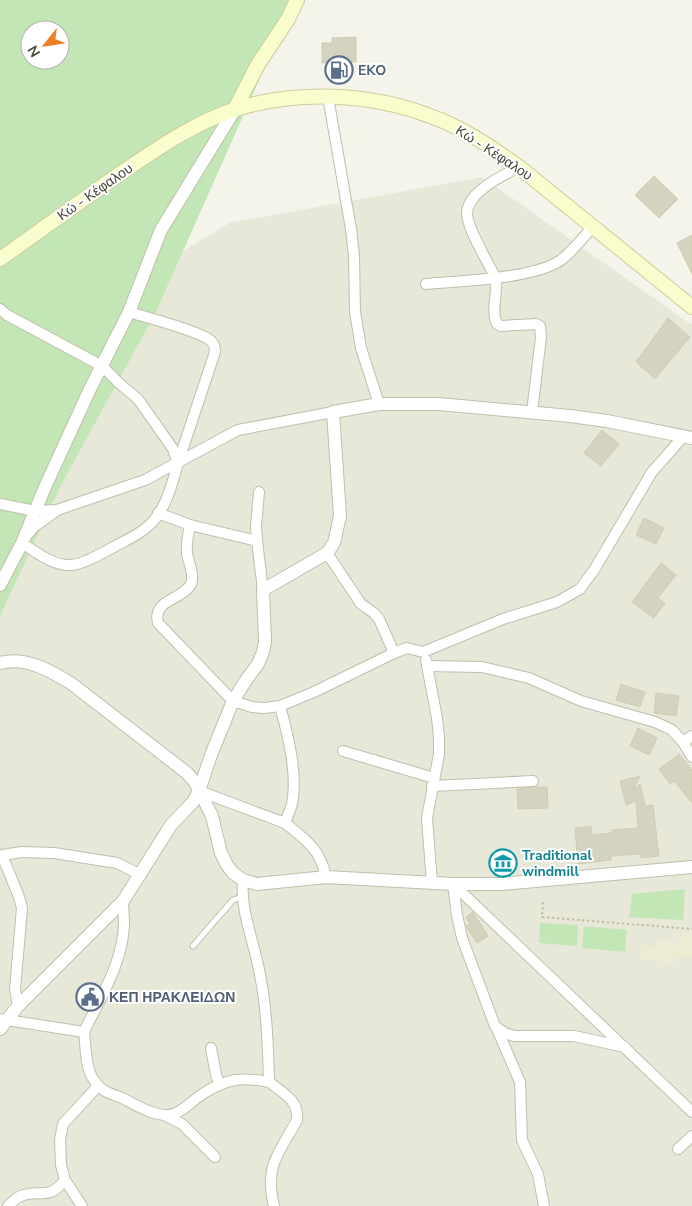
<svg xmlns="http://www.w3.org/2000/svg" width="692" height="1206" viewBox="0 0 692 1206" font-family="'Nunito Sans',sans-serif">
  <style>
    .residential { fill: #e8e8d9 }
    .education { fill: #ececd5 }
    .green { fill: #c2e6b6; fill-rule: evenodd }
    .building { fill: #d5d3c0; stroke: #d0cdb4 }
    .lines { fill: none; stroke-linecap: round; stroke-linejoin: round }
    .service-casing { stroke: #bfbfad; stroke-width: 7 }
    .minor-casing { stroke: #bfbfad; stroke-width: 12 }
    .tertiary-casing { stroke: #bfbfad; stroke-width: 14 }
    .secondary-casing { stroke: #ccce9b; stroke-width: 16 }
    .path { stroke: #c0bf9f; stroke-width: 2; stroke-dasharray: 2.5 2.5; stroke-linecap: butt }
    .service { stroke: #fff; stroke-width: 5 }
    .minor { stroke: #fff; stroke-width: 10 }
    .tertiary { stroke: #fff; stroke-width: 12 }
    .secondary { stroke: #f9fccd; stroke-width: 14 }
    .labels { text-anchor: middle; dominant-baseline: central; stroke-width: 4; stroke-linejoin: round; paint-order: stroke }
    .service-label { font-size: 14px; font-weight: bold; fill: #4e5e75; stroke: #fff; text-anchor: start }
    .street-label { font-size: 14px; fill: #484739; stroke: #fff }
    .culture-label { font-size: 14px; font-weight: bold; fill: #0d838f; stroke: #fff; text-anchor: start }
  </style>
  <rect width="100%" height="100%" fill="#f4f4ea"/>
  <polygon class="residential" points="482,177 692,325 692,1206 0,1206 0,363 229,223"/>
  <polygon class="education" points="682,932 692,933 692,958 675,956 674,963 640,959 641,945 657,947 658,941 681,943"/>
  <g class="green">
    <path d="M0,0H296L260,78L155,314L61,485L0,616ZM30,30H60V60H30Z"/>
    <polygon points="685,889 683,920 629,917 632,894"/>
    <polygon points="540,923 578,925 577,946 539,943"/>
    <polygon points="584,926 627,930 625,952 582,948"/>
  </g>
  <g class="building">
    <polygon points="356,37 356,62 346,62 346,78 334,78 335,62 322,63 322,43 332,43 332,38"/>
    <polygon points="654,176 678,199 659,218 635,195"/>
    <polygon points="692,235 692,274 677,243"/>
    <polygon points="668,318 690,337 655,379 636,362"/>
    <polygon points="602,430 619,444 601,466 584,453"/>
    <polygon points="644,518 664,528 656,544 636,535"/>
    <polygon points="661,563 676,575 658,598 665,603 654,618 632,602"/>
    <polygon points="621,684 645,692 640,707 616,700"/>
    <polygon points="656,693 679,696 676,716 654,713"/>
    <polygon points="638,728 657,738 649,755 630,746"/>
    <polygon points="679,754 692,770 692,803 674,781 670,784 659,769"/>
    <polygon points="640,776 633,790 640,784 645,806 653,805 659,856 641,858 641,854 611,856 611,860 578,864 575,828 591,826 592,835 612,833 612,830 638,828 636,801 626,805 620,781"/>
    <polygon points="536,787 547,787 548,808 518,809 517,789"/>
    <polygon points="473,912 488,936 477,943 466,926 470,924 466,917"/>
  </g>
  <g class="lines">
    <g class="service-casing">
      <polyline id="service" points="193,946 233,900 242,897"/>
    </g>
    <g class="minor-casing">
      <g id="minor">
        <polyline points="328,97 351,229 354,256 355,312 361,348 379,404"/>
        <path d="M519,167C502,176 467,192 467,214C468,227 476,240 481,250C485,259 492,269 495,278C499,293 490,310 497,324L501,326L536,324L540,326L541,337L532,412"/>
        <path d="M426,284C460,281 534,279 561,260C573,251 583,237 593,227"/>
        <path d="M0,309L7,315L102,366L120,384L138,399L173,449L178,463L214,355C216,349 215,345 211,341C200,331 145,317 129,312"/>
        <polyline points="0,504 35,511 57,510 145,480 238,430 333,412"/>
        <path d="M158,513L190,525C188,535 186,543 187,553C188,562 195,575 191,584C183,600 152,599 158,623L233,701L252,707L264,708L280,706L314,692L394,653"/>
        <polyline points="190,525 257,541 263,590"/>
        <polyline points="27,535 34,527 56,511"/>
        <polyline points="257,541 256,526 259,492"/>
        <path d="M22,543C36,552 53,566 71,565C84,564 98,555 110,549C122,542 135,537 146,528C165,513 172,485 178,463"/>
        <polyline points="327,553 361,604 374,613 379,619 394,653 407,648 423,652 503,619 557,602 580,589 594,570 652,472 683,437"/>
        <polyline points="426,660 437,718 439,737 439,754 427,818 432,883"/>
        <polyline points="427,666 482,667 529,678 581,701 655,722 672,730 683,742 692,757"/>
        <path d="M280,706C288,735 298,775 292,804C290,811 287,817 285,823C306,840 320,849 326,877"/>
        <polyline points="683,742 692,736"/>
        <polyline points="343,751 434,778"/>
        <polyline points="432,786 533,781"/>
        <polyline points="199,791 285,823"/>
        <path d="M243,880C240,913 255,943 260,975C267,1010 268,1046 269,1082C283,1093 299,1100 297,1120C279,1153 264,1166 274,1206"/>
        <polyline points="453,884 692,1112"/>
        <polyline points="453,884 457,915 462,938 495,1026 505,1033 514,1036 574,1036 625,1047"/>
        <polyline points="18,1006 15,989 22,908 19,897 2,855 22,852 54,853 117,863 141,875"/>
        <path d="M0,1019L84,1032C86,1046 85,1065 92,1077C95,1082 100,1088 105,1091C110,1094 117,1096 122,1098C138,1106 159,1120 176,1113C187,1108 194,1099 204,1093C228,1078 242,1077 269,1082"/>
        <polyline points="497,1029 520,1082 522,1140 538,1174 544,1206"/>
        <path d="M84,1032C100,998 123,963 124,924C124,916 123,908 123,901"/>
        <polyline points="211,1048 216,1075 220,1085"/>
        <polyline points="164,1115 182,1124 215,1157"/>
        <polyline points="678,1149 692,1136"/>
        <path d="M8,1206C12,1202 16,1198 21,1196C40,1188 47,1202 65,1180"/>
        <polyline points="82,1206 65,1180 61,1165 60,1140 63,1124 98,1086"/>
      </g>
    </g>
    <g class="tertiary-casing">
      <g id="tertiary">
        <polyline points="0,585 22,543 45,487 90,389 129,312 161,230 235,109"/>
        <path d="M0,663C26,656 51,671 72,684L187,773L195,782L212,816L221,853L227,865L233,873L243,880L257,884L326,877L453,884H501L692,867"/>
        <polyline points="0,1029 18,1006 123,901 171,825 193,802 199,791 211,755 233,701 246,680 258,664 263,652 265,641 263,590 327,553 334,543 340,516 333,412 379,404 439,404 570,416 607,421 692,438"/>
      </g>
    </g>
    <g class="secondary-casing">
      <g id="secondary">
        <polyline points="235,109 257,66 288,19 297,0"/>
        <path d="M0,259C36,233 72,208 108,182C148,155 190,124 236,109C298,90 370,93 430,116C462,127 491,147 519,167L692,307"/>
      </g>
    </g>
    <polyline class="path" points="543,902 542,917 692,929"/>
    <use href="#service" class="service"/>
    <use href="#minor" class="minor"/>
    <use href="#tertiary" class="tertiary"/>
    <use href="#secondary" class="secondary"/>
  </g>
  <defs>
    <g id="fuel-ring" transform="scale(1.4375)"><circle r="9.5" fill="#fff" stroke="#5c6f8a" stroke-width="1.5"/><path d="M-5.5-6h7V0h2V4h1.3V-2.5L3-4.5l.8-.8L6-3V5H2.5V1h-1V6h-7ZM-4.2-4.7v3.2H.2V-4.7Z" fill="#5c6f8a"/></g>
    <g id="museum-ring" transform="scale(1.4375)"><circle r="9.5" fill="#fff" stroke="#0f9aa8" stroke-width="1.5"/><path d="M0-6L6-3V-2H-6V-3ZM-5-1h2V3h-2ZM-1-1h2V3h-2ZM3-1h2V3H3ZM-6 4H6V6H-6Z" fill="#0f9aa8"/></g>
    <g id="civic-ring" transform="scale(1.4375)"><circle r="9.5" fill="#fff" stroke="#5c6f8a" stroke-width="1.5"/><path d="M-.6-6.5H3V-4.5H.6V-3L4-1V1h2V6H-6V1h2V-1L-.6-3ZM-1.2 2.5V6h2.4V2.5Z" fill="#5c6f8a"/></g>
  </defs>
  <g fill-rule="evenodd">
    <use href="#fuel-ring" x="339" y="70"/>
    <use href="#museum-ring" x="503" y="863"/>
    <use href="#civic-ring" x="90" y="997"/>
  </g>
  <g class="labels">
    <g class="service-label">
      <text x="358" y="70">EKO</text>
      <text x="109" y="997">ΚΕΠ ΗΡΑΚΛΕΙΔΩΝ</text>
    </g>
    <g class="street-label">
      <text transform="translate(494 153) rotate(33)">Κώ - Κέφαλου</text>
      <text transform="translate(95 192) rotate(-35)">Κώ - Κέφαλου</text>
    </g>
    <g class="culture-label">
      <text x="522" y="855">Traditional<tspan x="522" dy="16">windmill</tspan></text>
    </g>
  </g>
  <g transform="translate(45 45) rotate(240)"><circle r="24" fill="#ffffff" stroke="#b6b5b0"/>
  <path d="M0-4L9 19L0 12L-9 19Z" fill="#ee8128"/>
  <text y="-8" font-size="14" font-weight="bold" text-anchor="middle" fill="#484739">N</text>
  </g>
</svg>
